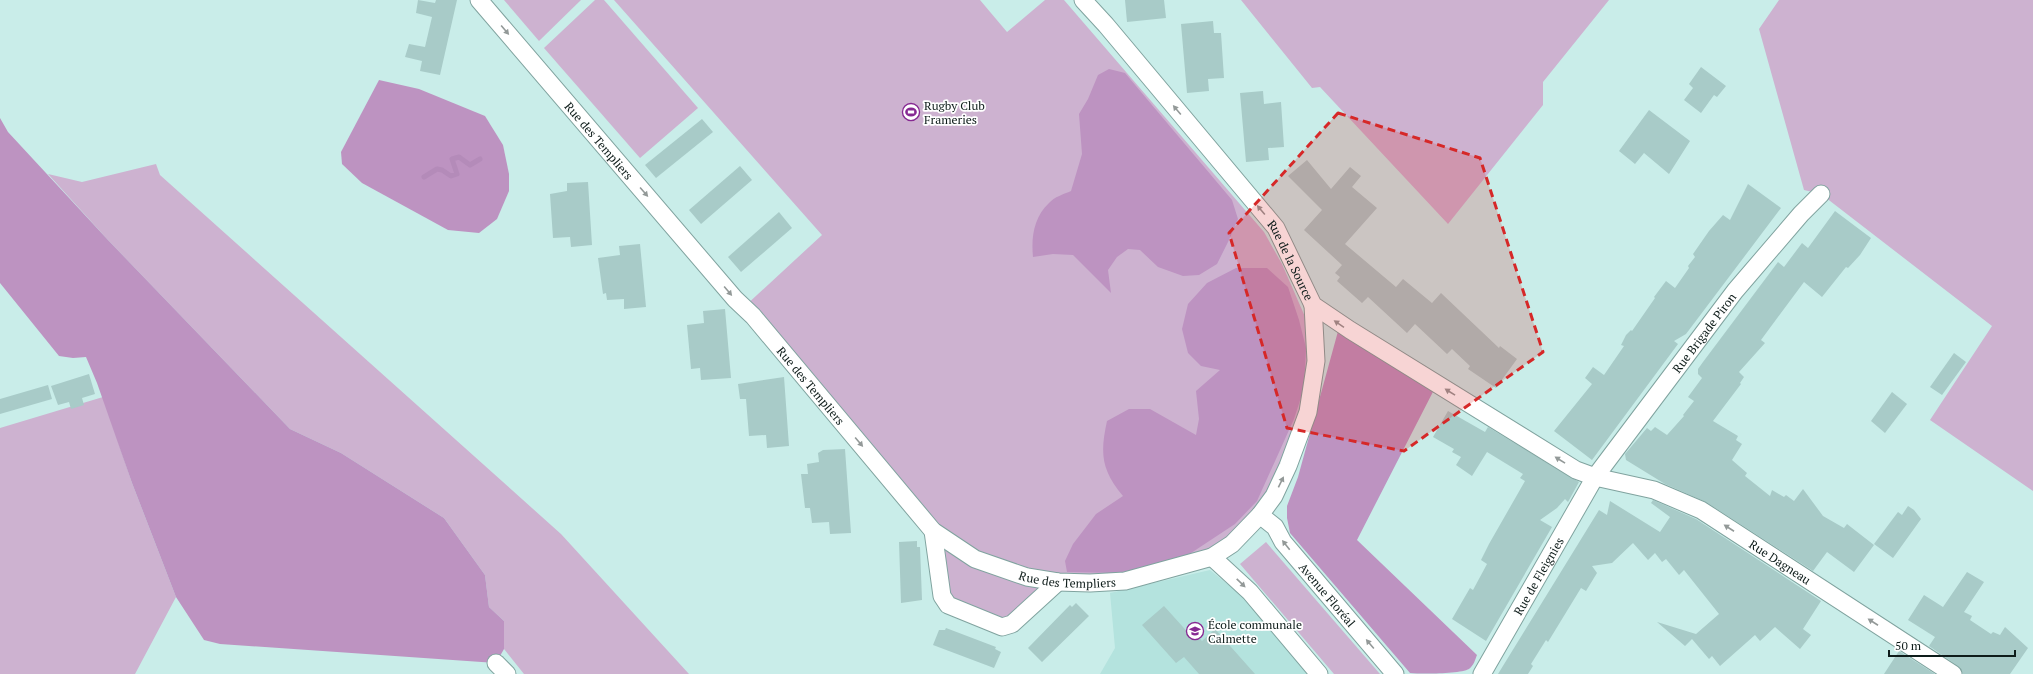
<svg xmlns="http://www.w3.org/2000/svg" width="2033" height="674" viewBox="0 0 2033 674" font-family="'PT Serif',serif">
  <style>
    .built { fill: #b4e3de }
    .green { fill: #cdb2d0 }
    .forest { fill: #bd93c1 }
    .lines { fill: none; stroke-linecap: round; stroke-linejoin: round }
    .stream { stroke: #b48bb9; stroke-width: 5 }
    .building { fill: #a8cbc8 }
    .minor-casing { stroke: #80a39f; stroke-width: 19 }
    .minor { stroke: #fff; stroke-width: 17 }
    .oneway { fill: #939998 }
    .marked { fill: #d62828; fill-opacity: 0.2; stroke: #d62828; stroke-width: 3; stroke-dasharray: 8 5; stroke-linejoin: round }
    .labels { text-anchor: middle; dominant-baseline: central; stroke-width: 3.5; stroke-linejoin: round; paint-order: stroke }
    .poi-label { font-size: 12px; fill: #0e1c1a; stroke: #fff; text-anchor: start }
    .street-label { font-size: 12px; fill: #0e1c1a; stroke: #fff }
  </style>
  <rect width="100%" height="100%" fill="#c9ede9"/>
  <polygon class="built" points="1210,570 1263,613 1312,674 1100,674 1115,648 1110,593"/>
  <g class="green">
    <polygon points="504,0 581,0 539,41"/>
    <polygon points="595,0 604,0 698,108 640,158 544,48"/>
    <polygon points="614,0 980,0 1007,32 1045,0 1064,0 1264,232 1282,264 1313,335 1316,361 1288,467 1232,544 1125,581 1058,582 1012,624 948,605 933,531 744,307 822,235"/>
    <polygon points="1241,0 1609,0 1543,82 1543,105 1448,224 1320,87 1312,88"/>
    <polygon points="1779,0 2033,0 2033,491 1930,420 1992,326 1821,194 1804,190 1759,29"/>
    <polygon points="156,164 160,175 561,534 689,674 524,674 504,649 504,621 489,607 485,575 444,518 341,453 290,429 108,240 48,174 82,182"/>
    <polygon points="103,397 132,483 176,597 135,674 0,674 0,428"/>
    <polygon points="1266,542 1380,674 1334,674 1240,564"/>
  </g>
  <g class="forest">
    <path d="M1109,69L1125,73L1232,200L1238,219L1228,242L1217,264L1199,275L1183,276L1158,267L1140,250L1128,249L1117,257L1108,270L1111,293L1073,255L1053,254L1033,257C1031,237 1034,217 1049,203C1054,197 1064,194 1071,191L1082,154L1079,114L1088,99L1098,75Z"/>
    <polygon points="379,80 419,89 485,116 503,145 509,174 509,191 497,219 479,233 448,230 362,183 342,164 341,152"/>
    <polygon points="0,118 8,132 108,240 290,429 341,453 444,518 485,575 489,607 504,621 504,649 496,663 220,644 204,640 176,597 132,483 97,383 86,357 73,358 59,356 0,283"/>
    <path d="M1236,268H1267L1288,287L1299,320L1306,348L1304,388L1294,419L1257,501L1235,524L1185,557L1155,567L1115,573L1067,572L1065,561L1073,544L1096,514L1123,496C1101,470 1100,453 1107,421L1129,409H1150L1196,435L1199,419L1196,391L1220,370L1201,366L1188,353L1182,329L1188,304L1207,283Z"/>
    <path d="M1340,324L1437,384L1357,540L1477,655C1475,660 1474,665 1469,669C1460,674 1422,674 1410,673L1290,533L1287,518V506L1298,477Z"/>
  </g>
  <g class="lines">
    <polyline class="stream" points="424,177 437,169 442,170 451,176 457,174 452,159 459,157 470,165 480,159"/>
  </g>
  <g class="building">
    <polygon points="418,0 435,3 436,0 457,0 440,75 420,71 422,61 405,57 409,44 425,47 432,17 416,13"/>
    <polygon points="1125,0 1164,0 1166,18 1127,22"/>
    <polygon points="1213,21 1214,33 1221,33 1224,78 1208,79 1209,91 1187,93 1181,24"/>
    <polygon points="1701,67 1726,86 1717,97 1714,95 1701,113 1684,100 1693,88 1689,84"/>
    <polygon points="1263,91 1264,104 1281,102 1284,147 1268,148 1269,160 1246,162 1240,93"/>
    <polygon points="1649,110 1690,141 1669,174 1644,153 1635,164 1619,151"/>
    <polygon points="702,119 713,132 656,178 645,165"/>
    <polygon points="1307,160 1331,189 1350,167 1361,176 1352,187 1377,208 1345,244 1396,287 1403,279 1432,303 1441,293 1499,348 1500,346 1517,359 1496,388 1468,369 1470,366 1452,349 1447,354 1415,324 1407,333 1368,297 1362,303 1337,281 1340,277 1335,273 1342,265 1304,230 1322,210 1288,176"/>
    <polygon points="740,166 752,180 701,224 689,210"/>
    <polygon points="588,182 592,245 571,247 570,237 553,238 550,194 567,191 567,183"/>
    <polygon points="1748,184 1781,208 1686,334 1674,341 1678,344 1592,460 1554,431 1592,384 1585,378 1593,367 1604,375 1624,346 1621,345 1626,335 1631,330 1632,331 1655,298 1654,297 1666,281 1675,288 1689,268 1688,266 1695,257 1693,254 1709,231 1723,215 1730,220"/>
    <polygon points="1835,211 1871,238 1860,255 1848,268 1846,267 1822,297 1804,282 1761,340 1765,343 1739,372 1744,377 1740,383 1741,384 1713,421 1738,436 1736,440 1742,444 1732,460 1747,473 1745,476 1770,496 1772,490 1784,497 1786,495 1794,501 1803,489 1823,516 1844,528 1847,524 1874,545 1854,572 1827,552 1813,571 1706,502 1665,484 1626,460 1625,454 1647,428 1651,431 1655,427 1667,435 1684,416 1683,415 1694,401 1688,397 1702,378 1698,374 1698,369 1703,362 1778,262 1784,267 1802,243 1808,248"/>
    <polygon points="779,212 792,228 741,272 728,257"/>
    <polygon points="640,244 646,307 624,309 624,299 607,300 606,293 603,294 598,258 620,255 619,246"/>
    <polygon points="725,309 731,378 701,380 700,368 691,369 687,325 704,323 703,311"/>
    <polygon points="1954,353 1966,362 1942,395 1930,387"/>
    <polygon points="89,374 95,394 82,398 84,405 71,409 69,402 58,405 51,386"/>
    <polygon points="784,377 789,446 767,448 766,435 749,436 746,399 740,399 738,384"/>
    <polygon points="48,385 52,399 0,414 0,399"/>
    <polygon points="1892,392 1907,404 1885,433 1871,421"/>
    <polygon points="1448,411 1485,432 1488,427 1579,482 1568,502 1565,499 1557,508 1540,520 1552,527 1486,641 1452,619 1470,588 1473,590 1487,564 1481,560 1489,544 1525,481 1520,478 1523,474 1487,452 1472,476 1456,465 1461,457 1452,452 1454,449 1433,437"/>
    <polygon points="845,449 851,533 830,534 829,522 812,523 810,508 805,508 801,474 808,474 807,464 819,462 818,453 823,450"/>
    <polygon points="1653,500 1696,519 1821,601 1803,629 1811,635 1800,649 1775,627 1760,641 1755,635 1720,666 1712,656 1709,659 1692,639 1685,646 1657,622 1696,634 1719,614 1684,570 1679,575 1666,559 1662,562 1655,553 1648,560 1633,543 1612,563 1592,566 1597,573 1586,591 1581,588 1548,642 1546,640 1531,664 1533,666 1528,674 1498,674 1599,510 1607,515 1610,501 1660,532 1670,517 1651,503"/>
    <polygon points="1908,506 1914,510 1921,519 1893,558 1874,544 1898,512 1902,515"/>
    <polygon points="917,541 917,547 920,547 922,600 901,603 899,542"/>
    <polygon points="1967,572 1984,582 1964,612 1972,616 1970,620 1991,634 1993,632 2000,635 2005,627 2028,648 2010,674 1963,674 1958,666 1929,646 1935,637 1908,620 1924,595 1943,607"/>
    <polygon points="1076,603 1089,616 1042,662 1028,648 1070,605 1072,607"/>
    <polygon points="1164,606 1192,637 1196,634 1202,641 1215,629 1255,674 1199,674 1184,657 1176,663 1142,625"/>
    <polygon points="946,628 996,647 995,649 1001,652 994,668 933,645 939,630 945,630"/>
    <polygon points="1899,651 1935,674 1884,674"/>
  </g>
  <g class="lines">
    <g class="minor-casing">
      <g id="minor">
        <path id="s1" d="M479,0L735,299L753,316L933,531L975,559L1027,577L1058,582L1090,583L1125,581L1212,557L1232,544L1260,515L1274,496L1288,466L1308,412L1316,361L1313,305"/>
        <path id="s2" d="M1083,0L1106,25L1276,228L1313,305L1350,330L1576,470L1595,477L1654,490L1701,510L1953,674"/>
        <path id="s3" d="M1260,515L1275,527L1283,542L1395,674"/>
        <polyline points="933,531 942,596 948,605 1002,627 1012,624 1058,582"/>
        <polyline points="1212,557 1250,592 1319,674"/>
        <polyline points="496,663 507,674"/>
        <path id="s4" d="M1482,674L1595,477L1735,291L1801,214L1821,194"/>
      </g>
    </g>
    <use href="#minor" class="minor"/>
  </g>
  <defs><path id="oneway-solid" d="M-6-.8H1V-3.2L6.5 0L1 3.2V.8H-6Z"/></defs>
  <g class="oneway">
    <use href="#oneway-solid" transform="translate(505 30) rotate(50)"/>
    <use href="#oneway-solid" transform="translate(1177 110) rotate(-130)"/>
    <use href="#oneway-solid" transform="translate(644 192) rotate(49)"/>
    <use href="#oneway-solid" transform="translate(1261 210) rotate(-130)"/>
    <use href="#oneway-solid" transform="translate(728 291) rotate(50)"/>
    <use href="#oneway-solid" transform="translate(1339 324) rotate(-146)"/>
    <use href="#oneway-solid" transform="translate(1450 392) rotate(-148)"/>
    <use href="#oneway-solid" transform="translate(859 442) rotate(50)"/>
    <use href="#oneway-solid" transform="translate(1560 460) rotate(-148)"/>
    <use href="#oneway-solid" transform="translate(1281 482) rotate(-64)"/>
    <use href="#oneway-solid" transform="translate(1729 528) rotate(-147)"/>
    <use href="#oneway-solid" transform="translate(1286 545) rotate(-128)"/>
    <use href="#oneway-solid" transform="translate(1241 583) rotate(44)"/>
    <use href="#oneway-solid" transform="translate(1873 622) rotate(-147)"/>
    <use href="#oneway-solid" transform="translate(1370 644) rotate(-130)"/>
  </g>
  <path class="marked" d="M1338,113L1480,158L1543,352L1404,451L1287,428L1229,233Z"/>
  <defs>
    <g id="stadium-ring" transform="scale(0.9)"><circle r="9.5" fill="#fff" stroke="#862892" stroke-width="1.5"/><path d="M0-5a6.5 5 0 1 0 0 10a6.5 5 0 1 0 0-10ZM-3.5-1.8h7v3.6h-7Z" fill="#862892"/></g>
    <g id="school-ring" transform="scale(0.9)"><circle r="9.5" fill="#fff" stroke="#862892" stroke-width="1.5"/><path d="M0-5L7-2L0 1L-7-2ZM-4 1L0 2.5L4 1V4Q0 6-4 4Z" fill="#862892"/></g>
  </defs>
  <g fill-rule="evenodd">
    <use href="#stadium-ring" x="911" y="112"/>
    <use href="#school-ring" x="1195" y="631"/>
  </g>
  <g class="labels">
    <g class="poi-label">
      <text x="924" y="105">Rugby Club<tspan x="924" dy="14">Frameries</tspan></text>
      <text x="1208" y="624">École communale<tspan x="1208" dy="14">Calmette</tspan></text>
    </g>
    <g class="street-label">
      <text stroke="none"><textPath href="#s1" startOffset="185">Rue des Templiers</textPath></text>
      <text stroke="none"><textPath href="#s2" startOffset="334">Rue de la Source</textPath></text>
      <text stroke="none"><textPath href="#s4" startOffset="408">Rue Brigade Piron</textPath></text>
      <text stroke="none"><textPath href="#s1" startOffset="509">Rue des Templiers</textPath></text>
      <text stroke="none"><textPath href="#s2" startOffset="921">Rue Dagneau</textPath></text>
      <text stroke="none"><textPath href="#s4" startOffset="113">Rue de Fleignies</textPath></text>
      <text stroke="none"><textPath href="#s1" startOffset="845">Rue des Templiers</textPath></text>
      <text stroke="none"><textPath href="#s3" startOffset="105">Avenue Floréal</textPath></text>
    </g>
  </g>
  <path d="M1889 650v6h126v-6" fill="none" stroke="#0e1c1a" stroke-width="2"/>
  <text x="1895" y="650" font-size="12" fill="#0e1c1a" stroke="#ffffff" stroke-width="3" paint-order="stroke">50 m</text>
</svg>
